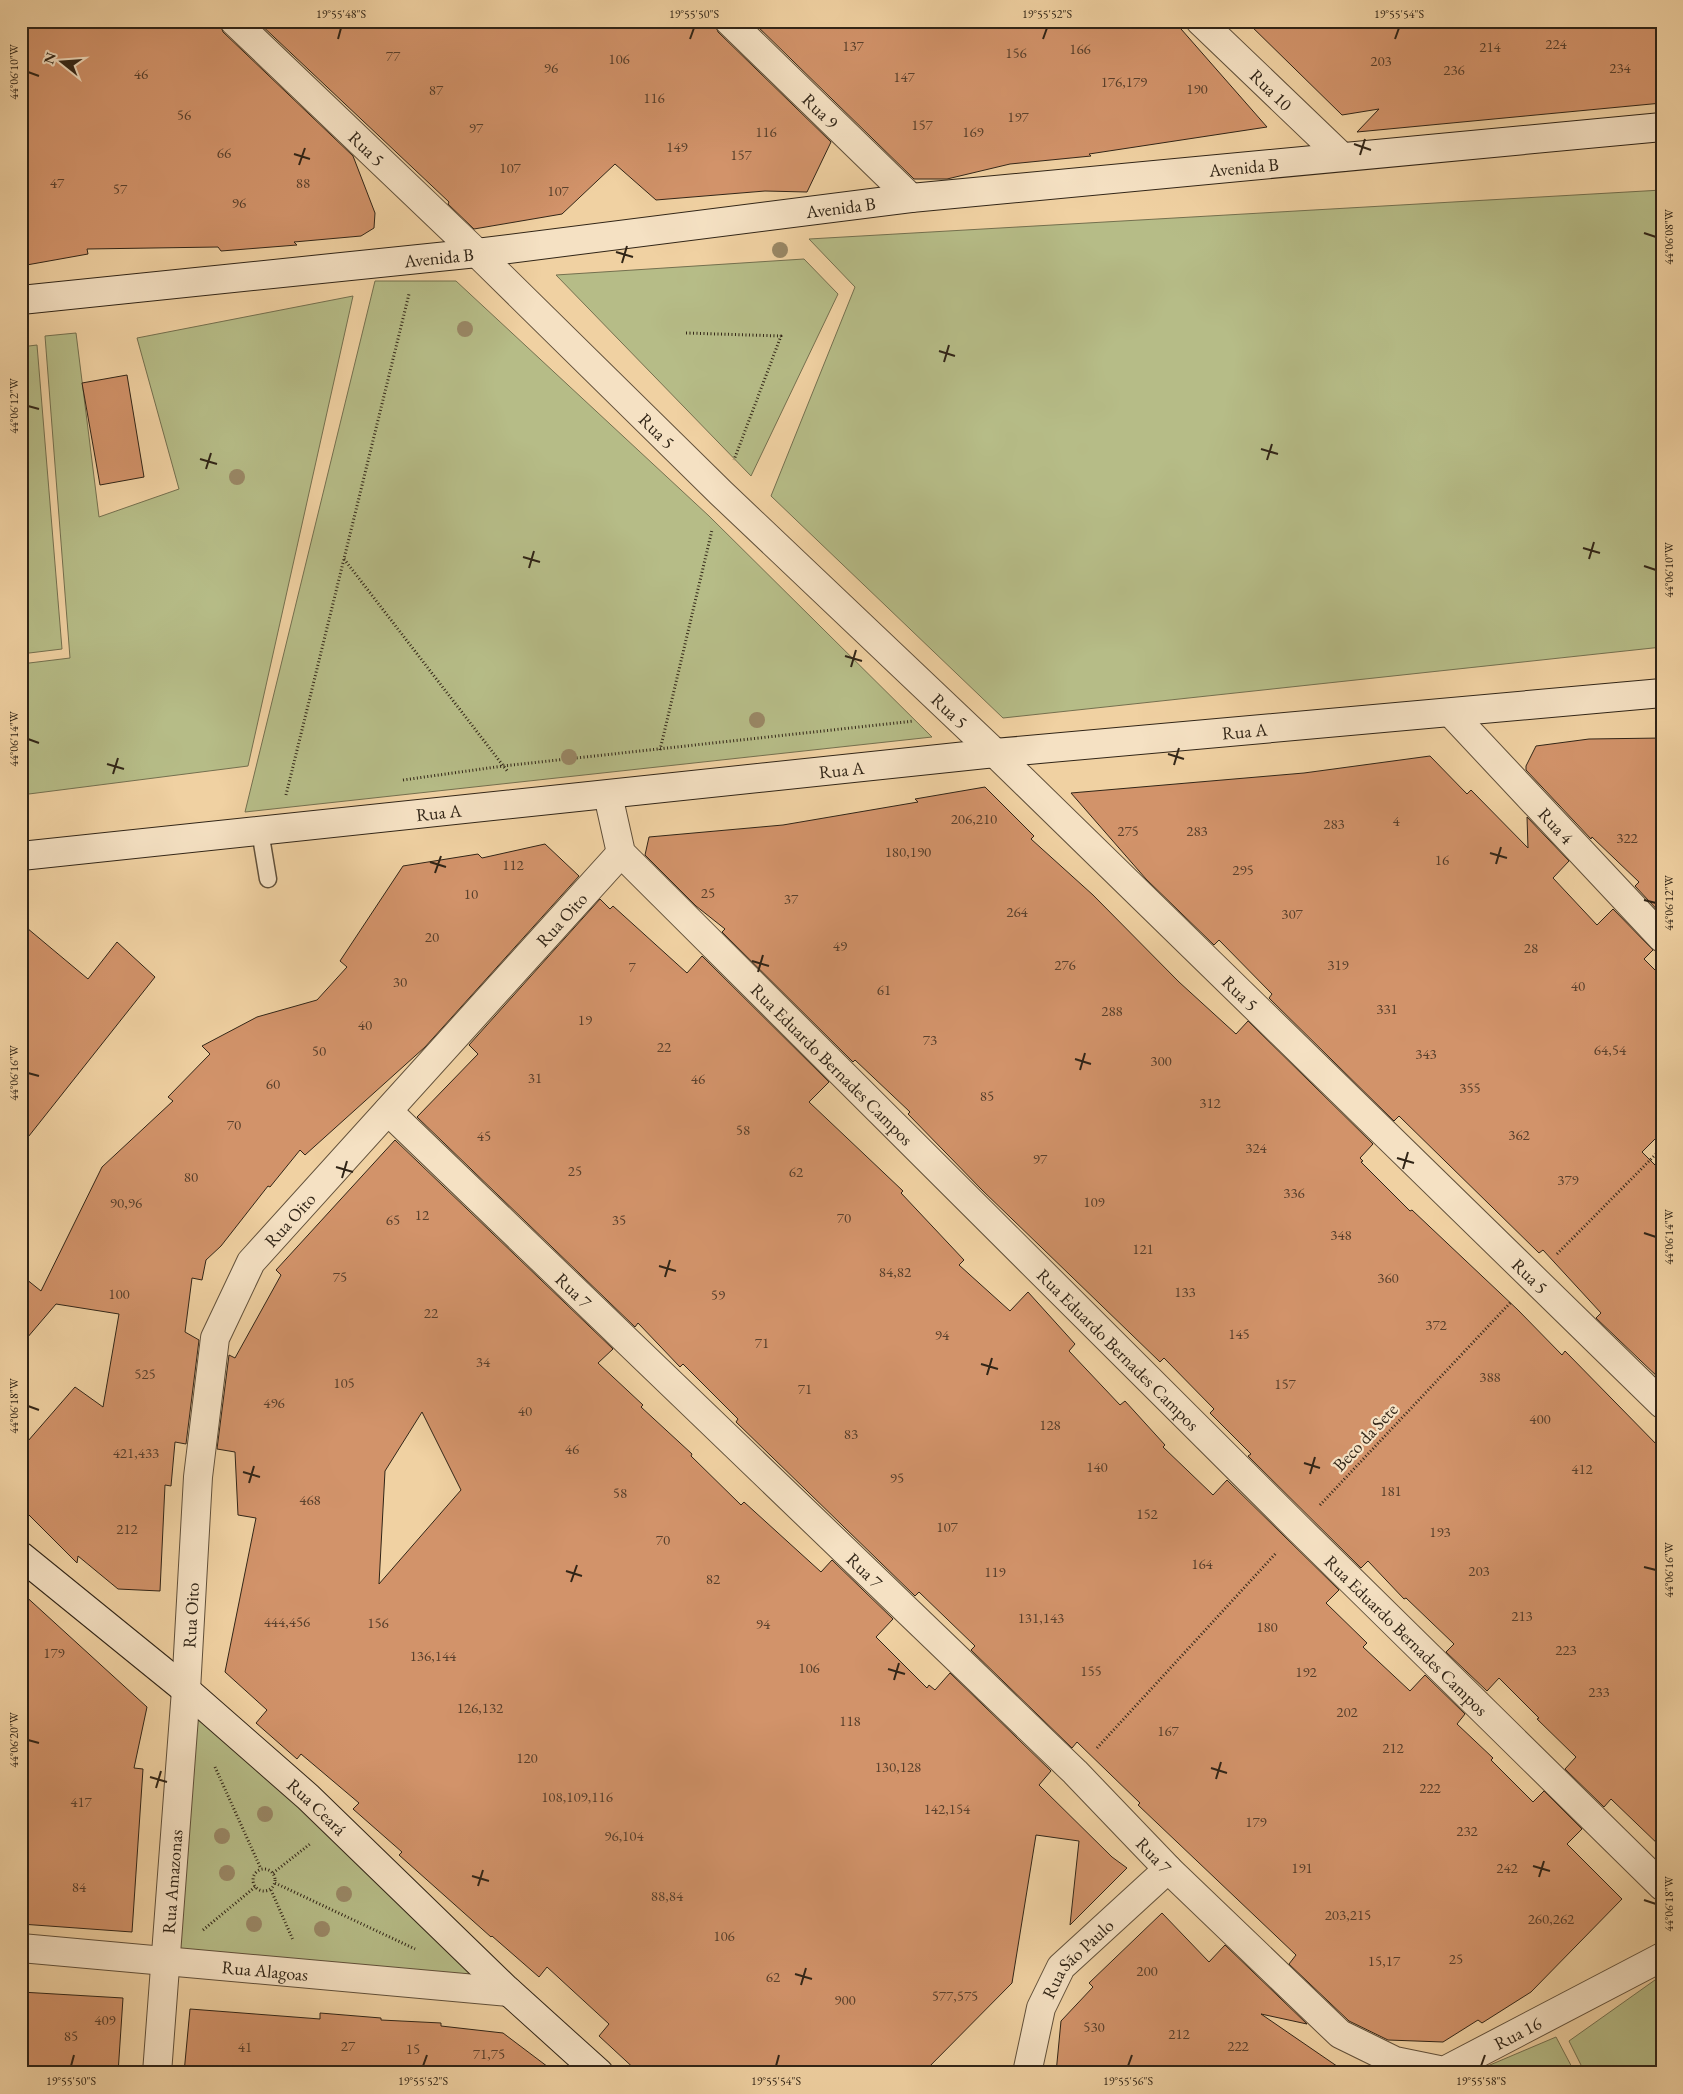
<svg xmlns="http://www.w3.org/2000/svg" width="1683" height="2094" viewBox="0 0 1683 2094" font-family="'EB Garamond',serif">
  <style>
    .green { fill: #b6bc87; stroke: #74704f }
    .building { fill: #d2936a; stroke: #312517; fill-rule: evenodd }
    .lines { fill: none; stroke-linecap: round; stroke-linejoin: round }
    .lane-casing { stroke: #61503a; stroke-width: 19 }
    .street-casing { stroke: #61503a; stroke-width: 30 }
    .secondary-casing { stroke: #312517; stroke-width: 30 }
    .path { stroke: #312517; stroke-width: 3; stroke-dasharray: 1 2.5; stroke-linecap: butt }
    .lane { stroke: #f5e1c3; stroke-width: 16 }
    .street { stroke: #f5e1c3; stroke-width: 28 }
    .secondary { stroke: #f5e1c3; stroke-width: 28 }
    .tree { fill: #998765 }
    .ticks { fill: none; stroke: #312517; stroke-width: 2 }
    .labels { text-anchor: middle; dominant-baseline: central; stroke-width: 4.5; stroke-linejoin: round; paint-order: stroke }
    .number-label { font-size: 15px; fill: #59402c }
    .street-label { font-size: 18px; fill: #312517; stroke: #f5e1c3 }
    .neatline { fill: none; stroke: #312517; stroke-width: 2 }
    .ticks-label { font-size: 12px; text-anchor: middle; fill: #312517 }
  </style>
  <rect width="100%" height="100%" fill="#f0d1a2"/>
  <filter id="stains"><feTurbulence type="fractalNoise" baseFrequency=".004" numOctaves="4"/><feColorMatrix values="0 0 0 0 .2 0 0 0 0 .09 0 0 0 0 .02 0 0 0 .5 -.17"/></filter>
  <radialGradient id="worn" r=".72"><stop offset=".6" stop-color="#630" stop-opacity="0"/><stop offset="1" stop-color="#630" stop-opacity=".3"/></radialGradient>
  <g class="green">
    <polygon points="1662,190 1662,647 1003,718 771,496 855,287 809,239"/>
    <polygon points="804,259 838,294 751,476 556,275"/>
    <polygon points="375,281 456,281 709,516 932,737 245,812"/>
    <polygon points="353,296 248,766 21,795 21,664 70,658 45,336 76,333 99,517 179,489 137,338"/>
    <polygon points="37,345 62,649 21,654 21,347"/>
    <polygon points="186,1690 509,1992 164,1962"/>
    <polygon points="1662,1975 1662,2073 1585,2073 1569,2041"/>
    <polygon points="1556,2037 1575,2073 1471,2073"/>
  </g>
  <g class="building">
    <polygon points="21,21 219,21 223,32 353,156 375,213 374,228 361,236 294,242 297,245 221,251 218,247 87,249 88,254 21,266"/>
    <polygon points="257,21 714,21 718,32 831,142 807,192 765,191 656,200 615,164 562,214 474,229 448,204 449,202"/>
    <polygon points="752,21 1174,21 1267,127 1089,154 1091,156 1010,164 947,179 914,179"/>
    <polygon points="1246,21 1653,21 1662,30 1662,103 1357,132 1379,109 1342,115"/>
    <polygon points="127,375 144,477 100,485 82,383"/>
    <polygon points="1662,738 1662,915 1635,886 1639,882 1592,837 1591,839 1526,770 1526,766 1536,746 1589,739"/>
    <polygon points="1430,756 1467,794 1471,790 1528,848 1527,817 1569,861 1553,878 1597,925 1613,909 1653,950 1644,959 1662,977 1662,1132 1642,1152 1662,1172 1662,1381 1596,1318 1601,1313 1543,1250 1539,1253 1399,1116 1394,1121 1269,998 1272,994 1219,940 1214,945 1146,879 1071,793 1304,773"/>
    <polygon points="985,787 1034,836 1031,839 1093,895 1179,982 1236,1034 1248,1021 1373,1144 1360,1158 1363,1161 1361,1162 1410,1211 1412,1210 1518,1310 1562,1355 1565,1351 1662,1450 1662,1848 1611,1799 1604,1807 1565,1769 1576,1757 1537,1719 1539,1718 1499,1678 1487,1691 1446,1652 1454,1644 1406,1598 1404,1599 1368,1561 1361,1568 1248,1456 1251,1454 1210,1413 1214,1409 1164,1358 1160,1362 982,1190 908,1114 910,1112 855,1060 853,1062 851,1060 722,932 725,929 696,906 645,855 649,837 783,825 918,802 915,799"/>
    <polygon points="545,844 579,876 425,1047 305,1155 300,1150 270,1187 268,1186 221,1246 206,1260 202,1280 192,1278 185,1332 199,1340 186,1444 175,1442 171,1486 165,1485 160,1591 118,1589 78,1556 77,1563 21,1507 21,1449 75,1387 103,1407 119,1314 56,1304 21,1345 21,1275 41,1291 102,1167 173,1101 168,1097 210,1054 202,1046 257,1017 317,1000 347,967 340,961 403,866 478,854 482,858"/>
    <polygon points="600,899 610,909 613,906 687,973 702,956 829,1082 809,1102 903,1191 901,1193 964,1260 959,1265 1010,1311 1028,1292 1075,1344 1069,1351 1120,1405 1125,1401 1165,1445 1163,1447 1213,1495 1227,1480 1339,1590 1326,1603 1367,1643 1363,1647 1410,1691 1425,1675 1465,1714 1457,1724 1493,1758 1491,1760 1533,1802 1544,1791 1582,1829 1567,1844 1622,1899 1531,1992 1482,2023 1478,2020 1443,2042 1388,2040 1349,2021 1289,1964 1296,1955 1138,1805 1140,1803 1077,1742 1072,1748 971,1650 975,1646 919,1592 915,1596 736,1422 738,1419 683,1364 680,1367 638,1323 635,1327 417,1117 478,1054 469,1045"/>
    <polygon points="21,923 88,979 117,942 155,977 21,1146"/>
    <path d="M395,1140L613,1349L598,1363L643,1405L641,1407L692,1454L691,1456L741,1505L744,1502L821,1572L832,1560L893,1619L876,1637L927,1688L929,1685L935,1690L950,1673L1051,1771L1039,1785L1112,1857L1127,1868L1070,1925L1079,1841L1036,1835L1012,1983L923,2073H639L599,2036L609,2024L547,1967L539,1977L492,1936L491,1937L399,1855L402,1852L353,1809L359,1803L301,1754L297,1759L256,1723L267,1710L225,1672L256,1518L238,1515L235,1452L217,1449L229,1355L235,1358L281,1275L276,1270ZM422,1412L461,1490L379,1584L385,1471Z"/>
    <polygon points="21,1592 147,1707 134,1768 143,1769 132,1932 21,1924"/>
    <polygon points="1162,1913 1209,1962 1225,1945 1307,2024 1261,2014 1347,2073 1056,2073 1061,2021 1093,1987 1089,1983"/>
    <polygon points="21,1992 123,1998 118,2073 21,2073"/>
    <polygon points="190,2009 320,2019 320,2013 381,2018 381,2020 441,2023 441,2026 503,2033 556,2073 184,2073"/>
  </g>
  <g class="lines">
    <g class="lane-casing">
      <polyline id="lane" points="260,831 268,879"/>
    </g>
    <g class="street-casing">
      <g id="street">
        <path id="s1" d="M234,21L477,253L721,493L995,753L1662,1404"/>
        <path id="s2" d="M729,21L911,198"/>
        <path id="s3" d="M1200,21L1342,157"/>
        <path id="s4" d="M1451,713L1662,938"/>
        <path id="s5" d="M608,795L621,853L1298,1528L1662,1886"/>
        <path id="s6" d="M388,1111L1075,1772L1168,1869L1340,2034L1395,2061L1444,2071L1662,1957"/>
        <path id="s7" d="M21,1948L509,1992"/>
        <path id="s8" d="M157,2073L186,1690L198,1477L215,1338L251,1262L621,853"/>
        <path id="s9" d="M1027,2073L1041,2008L1061,1967L1168,1869"/>
      </g>
    </g>
    <g class="secondary-casing">
      <g id="secondary">
        <path id="s10" d="M21,300L477,253L911,198L1662,127"/>
        <path id="s11" d="M21,856L995,753L1662,693"/>
        <path id="s12" d="M21,1556L186,1690L308,1797L506,1989L599,2073"/>
      </g>
    </g>
    <g class="path">
      <polyline points="686,333 781,336 734,460"/>
      <polyline points="344,559 508,772"/>
      <polyline points="660,750 712,530"/>
      <polyline points="403,780 503,766 914,721"/>
      <polyline points="286,795 409,294"/>
      <polyline points="1557,1254 1662,1148"/>
      <polyline points="1320,1505 1511,1302"/>
      <polyline points="1097,1748 1277,1552"/>
      <polyline points="215,1767 261,1869"/>
      <circle cx="264" cy="1880" r="11"/>
      <polyline points="273,1873 310,1844"/>
      <polyline points="275,1883 415,1949"/>
      <polyline points="271,1890 293,1940"/>
      <polyline points="203,1930 255,1887"/>
    </g>
    <use href="#lane" class="lane"/>
    <use href="#street" class="street"/>
    <use href="#secondary" class="secondary"/>
  </g>
  <g class="tree">
    <circle cx="780" cy="250" r="8"/>
    <circle cx="465" cy="329" r="8"/>
    <circle cx="237" cy="477" r="8"/>
    <circle cx="757" cy="720" r="8"/>
    <circle cx="569" cy="757" r="8"/>
    <circle cx="265" cy="1814" r="8"/>
    <circle cx="222" cy="1836" r="8"/>
    <circle cx="227" cy="1873" r="8"/>
    <circle cx="344" cy="1894" r="8"/>
    <circle cx="254" cy="1924" r="8"/>
    <circle cx="322" cy="1929" r="8"/>
  </g>
  <path class="ticks" d="M338,39L341,28M690,39L694,28M1043,39L1047,28M1395,39L1399,28M28,72L39,76M1354,144L1371,150M294,154L310,159M1360,155L1365,139M299,165L305,148M1644,233L1656,237M616,252L633,257M622,263L627,246M939,351L955,356M944,362L949,345M28,406L39,409M1261,449L1278,454M200,459L217,464M1267,460L1272,444M206,469L211,453M1583,548L1600,553M523,557L540,562M1589,559L1594,542M1644,566L1656,570M529,568L534,551M845,656L862,661M851,667L856,650M28,739L39,743M1168,754L1184,759M107,764L124,769M1174,765L1179,748M113,774L118,758M1490,853L1507,858M430,862L446,867M1496,864L1501,847M435,873L441,856M1644,900L1656,903M752,961L769,966M758,972L763,955M1075,1059L1091,1064M1080,1070L1085,1053M28,1073L39,1076M1397,1158L1414,1163M336,1167L353,1172M1403,1169L1408,1152M342,1178L347,1161M1644,1233L1656,1237M659,1266L676,1271M665,1277L670,1260M981,1364L998,1369M987,1375L992,1358M28,1406L39,1410M1304,1463L1320,1468M243,1472L260,1477M1310,1474L1315,1457M249,1483L254,1466M1644,1567L1656,1570M566,1571L582,1576M571,1582L577,1565M888,1669L905,1674M894,1680L899,1663M28,1740L39,1743M1211,1768L1227,1773M150,1777L167,1782M1216,1779L1221,1762M156,1788L161,1771M1533,1866L1550,1871M472,1876L489,1881M1539,1877L1544,1861M478,1886L483,1870M1644,1900L1656,1904M795,1974L812,1979M801,1985L806,1968M71,2066L74,2055M423,2066L427,2055M776,2066L779,2055M1128,2066L1132,2055M1481,2066L1485,2055"/>
  <g class="labels">
    <g class="number-label">
      <text x="1556" y="43">224</text>
      <text x="853" y="45">137</text>
      <text x="1490" y="46">214</text>
      <text x="1080" y="48">166</text>
      <text x="1016" y="52">156</text>
      <text x="393" y="55">77</text>
      <text x="619" y="58">106</text>
      <text x="1381" y="60">203</text>
      <text x="551" y="67">96</text>
      <text x="1620" y="67">234</text>
      <text x="1454" y="69">236</text>
      <text x="141" y="73">46</text>
      <text x="904" y="76">147</text>
      <text x="1124" y="81">176,179</text>
      <text x="1197" y="88">190</text>
      <text x="436" y="89">87</text>
      <text x="654" y="97">116</text>
      <text x="184" y="114">56</text>
      <text x="1018" y="116">197</text>
      <text x="922" y="124">157</text>
      <text x="476" y="127">97</text>
      <text x="766" y="131">116</text>
      <text x="973" y="131">169</text>
      <text x="677" y="146">149</text>
      <text x="224" y="152">66</text>
      <text x="741" y="154">157</text>
      <text x="510" y="167">107</text>
      <text x="57" y="182">47</text>
      <text x="303" y="182">88</text>
      <text x="120" y="188">57</text>
      <text x="558" y="190">107</text>
      <text x="239" y="202">96</text>
      <text x="974" y="818">206,210</text>
      <text x="1396" y="820">4</text>
      <text x="1334" y="823">283</text>
      <text x="1128" y="830">275</text>
      <text x="1197" y="830">283</text>
      <text x="1627" y="837">322</text>
      <text x="908" y="851">180,190</text>
      <text x="1442" y="859">16</text>
      <text x="513" y="864">112</text>
      <text x="1243" y="869">295</text>
      <text x="708" y="892">25</text>
      <text x="471" y="893">10</text>
      <text x="791" y="898">37</text>
      <text x="1017" y="911">264</text>
      <text x="1292" y="913">307</text>
      <text x="432" y="936">20</text>
      <text x="840" y="945">49</text>
      <text x="1531" y="947">28</text>
      <text x="1065" y="964">276</text>
      <text x="1338" y="964">319</text>
      <text x="632" y="966">7</text>
      <text x="400" y="981">30</text>
      <text x="1578" y="985">40</text>
      <text x="884" y="989">61</text>
      <text x="1387" y="1008">331</text>
      <text x="1112" y="1010">288</text>
      <text x="585" y="1019">19</text>
      <text x="365" y="1024">40</text>
      <text x="930" y="1039">73</text>
      <text x="664" y="1046">22</text>
      <text x="1610" y="1049">64,54</text>
      <text x="319" y="1050">50</text>
      <text x="1426" y="1053">343</text>
      <text x="1161" y="1060">300</text>
      <text x="535" y="1077">31</text>
      <text x="698" y="1078">46</text>
      <text x="273" y="1083">60</text>
      <text x="1470" y="1087">355</text>
      <text x="987" y="1095">85</text>
      <text x="1210" y="1102">312</text>
      <text x="234" y="1124">70</text>
      <text x="743" y="1129">58</text>
      <text x="1519" y="1134">362</text>
      <text x="484" y="1135">45</text>
      <text x="1256" y="1147">324</text>
      <text x="1040" y="1158">97</text>
      <text x="575" y="1170">25</text>
      <text x="796" y="1171">62</text>
      <text x="191" y="1176">80</text>
      <text x="1568" y="1179">379</text>
      <text x="1294" y="1192">336</text>
      <text x="1094" y="1201">109</text>
      <text x="126" y="1202">90,96</text>
      <text x="422" y="1214">12</text>
      <text x="844" y="1217">70</text>
      <text x="393" y="1219">65</text>
      <text x="619" y="1219">35</text>
      <text x="1341" y="1234">348</text>
      <text x="1143" y="1248">121</text>
      <text x="895" y="1271">84,82</text>
      <text x="340" y="1276">75</text>
      <text x="1388" y="1277">360</text>
      <text x="1185" y="1291">133</text>
      <text x="119" y="1293">100</text>
      <text x="718" y="1294">59</text>
      <text x="431" y="1312">22</text>
      <text x="1436" y="1324">372</text>
      <text x="1239" y="1333">145</text>
      <text x="942" y="1334">94</text>
      <text x="762" y="1342">71</text>
      <text x="483" y="1361">34</text>
      <text x="145" y="1373">525</text>
      <text x="1490" y="1376">388</text>
      <text x="344" y="1382">105</text>
      <text x="1285" y="1383">157</text>
      <text x="805" y="1388">71</text>
      <text x="274" y="1402">496</text>
      <text x="525" y="1410">40</text>
      <text x="1540" y="1418">400</text>
      <text x="1050" y="1424">128</text>
      <text x="851" y="1433">83</text>
      <text x="572" y="1448">46</text>
      <text x="136" y="1452">421,433</text>
      <text x="1097" y="1466">140</text>
      <text x="1582" y="1468">412</text>
      <text x="897" y="1477">95</text>
      <text x="1391" y="1490">181</text>
      <text x="620" y="1492">58</text>
      <text x="310" y="1499">468</text>
      <text x="1147" y="1513">152</text>
      <text x="947" y="1526">107</text>
      <text x="127" y="1528">212</text>
      <text x="1440" y="1531">193</text>
      <text x="663" y="1539">70</text>
      <text x="1202" y="1563">164</text>
      <text x="1479" y="1570">203</text>
      <text x="995" y="1571">119</text>
      <text x="713" y="1578">82</text>
      <text x="1522" y="1615">213</text>
      <text x="1041" y="1617">131,143</text>
      <text x="287" y="1621">444,456</text>
      <text x="378" y="1622">156</text>
      <text x="763" y="1623">94</text>
      <text x="1267" y="1626">180</text>
      <text x="1566" y="1649">223</text>
      <text x="54" y="1652">179</text>
      <text x="433" y="1655">136,144</text>
      <text x="809" y="1667">106</text>
      <text x="1091" y="1670">155</text>
      <text x="1306" y="1671">192</text>
      <text x="1599" y="1691">233</text>
      <text x="480" y="1707">126,132</text>
      <text x="1347" y="1711">202</text>
      <text x="850" y="1720">118</text>
      <text x="1168" y="1730">167</text>
      <text x="1393" y="1747">212</text>
      <text x="527" y="1757">120</text>
      <text x="898" y="1766">130,128</text>
      <text x="1430" y="1787">222</text>
      <text x="577" y="1796">108,109,116</text>
      <text x="81" y="1801">417</text>
      <text x="947" y="1808">142,154</text>
      <text x="1256" y="1821">179</text>
      <text x="1467" y="1830">232</text>
      <text x="624" y="1835">96,104</text>
      <text x="1302" y="1867">191</text>
      <text x="1507" y="1867">242</text>
      <text x="79" y="1886">84</text>
      <text x="667" y="1895">88,84</text>
      <text x="1348" y="1914">203,215</text>
      <text x="1551" y="1918">260,262</text>
      <text x="724" y="1935">106</text>
      <text x="1456" y="1958">25</text>
      <text x="1384" y="1960">15,17</text>
      <text x="1147" y="1970">200</text>
      <text x="773" y="1976">62</text>
      <text x="955" y="1995">577,575</text>
      <text x="845" y="1999">900</text>
      <text x="105" y="2019">409</text>
      <text x="1094" y="2026">530</text>
      <text x="1179" y="2033">212</text>
      <text x="71" y="2035">85</text>
      <text x="348" y="2045">27</text>
      <text x="1238" y="2045">222</text>
      <text x="245" y="2046">41</text>
      <text x="413" y="2048">15</text>
      <text x="489" y="2053">71,75</text>
    </g>
    <g class="street-label">
      <text stroke="none"><textPath href="#s3" startOffset="99">Rua 10</textPath></text>
      <text stroke="none"><textPath href="#s2" startOffset="128">Rua 9</textPath></text>
      <text stroke="none"><textPath href="#s1" startOffset="184">Rua 5</textPath></text>
      <text stroke="none"><textPath href="#s10" startOffset="1230">Avenida B</textPath></text>
      <text stroke="none"><textPath href="#s10" startOffset="825">Avenida B</textPath></text>
      <text stroke="none"><textPath href="#s10" startOffset="420">Avenida B</textPath></text>
      <text stroke="none"><textPath href="#s1" startOffset="589">Rua 5</textPath></text>
      <text stroke="none"><textPath href="#s1" startOffset="994">Rua 5</textPath></text>
      <text stroke="none"><textPath href="#s11" startOffset="1230">Rua A</textPath></text>
      <text stroke="none"><textPath href="#s11" startOffset="825">Rua A</textPath></text>
      <text stroke="none"><textPath href="#s11" startOffset="420">Rua A</textPath></text>
      <text stroke="none"><textPath href="#s4" startOffset="154">Rua 4</textPath></text>
      <text stroke="none"><textPath href="#s8" startOffset="1284">Rua Oito</textPath></text>
      <text stroke="none"><textPath href="#s1" startOffset="1399">Rua 5</textPath></text>
      <text stroke="none"><textPath href="#s5" startOffset="358">Rua Eduardo Bernades Campos</textPath></text>
      <text stroke="none"><textPath href="#s8" startOffset="879">Rua Oito</textPath></text>
      <text stroke="none"><textPath href="#s1" startOffset="1804">Rua 5</textPath></text>
      <text stroke="none"><textPath href="#s6" startOffset="258">Rua 7</textPath></text>
      <text stroke="none"><textPath href="#s5" startOffset="762">Rua Eduardo Bernades Campos</textPath></text>
      <text transform="translate(1365 1437) rotate(-47)">Beco da Sete</text>
      <text stroke="none"><textPath href="#s6" startOffset="662">Rua 7</textPath></text>
      <text stroke="none"><textPath href="#s8" startOffset="459">Rua Oito</textPath></text>
      <text stroke="none"><textPath href="#s5" startOffset="1168">Rua Eduardo Bernades Campos</textPath></text>
      <text stroke="none"><textPath href="#s12" startOffset="388">Rua Ceará</textPath></text>
      <text stroke="none"><textPath href="#s6" startOffset="1068">Rua 7</textPath></text>
      <text stroke="none"><textPath href="#s8" startOffset="192">Rua Amazonas</textPath></text>
      <text stroke="none"><textPath href="#s9" startOffset="129">Rua São Paulo</textPath></text>
      <text stroke="none"><textPath href="#s7" startOffset="245">Rua Alagoas</textPath></text>
      <text stroke="none"><textPath href="#s6" startOffset="1520">Rua 16</textPath></text>
    </g>
  </g>
  <rect width="1683" height="2094" fill="none" stroke="#f0d1a2" stroke-width="55"/>
  <g transform="translate(62 62) rotate(287)" stroke="#f5e1c3" stroke-width="4" paint-order="stroke">
  <path d="M0-4L9 19L0 12L-9 19Z" fill="#312517"/>
  <text y="-8" font-size="14" font-weight="bold" text-anchor="middle" fill="#312517">N</text>
  </g>
  <rect x="28" y="28" width="1628" height="2038" class="neatline"/>
  <g class="ticks-label">
    <text x="341" y="18">19°55'48"S</text>
    <text x="694" y="18">19°55'50"S</text>
    <text x="1047" y="18">19°55'52"S</text>
    <text x="1399" y="18">19°55'54"S</text>
    <text transform="translate(14 72) rotate(-90)" y="4">44°06'10"W</text>
    <text transform="translate(1669 237) rotate(-90)" y="4">44°06'08"W</text>
    <text transform="translate(14 406) rotate(-90)" y="4">44°06'12"W</text>
    <text transform="translate(1669 570) rotate(-90)" y="4">44°06'10"W</text>
    <text transform="translate(14 739) rotate(-90)" y="4">44°06'14"W</text>
    <text transform="translate(1669 903) rotate(-90)" y="4">44°06'12"W</text>
    <text transform="translate(14 1073) rotate(-90)" y="4">44°06'16"W</text>
    <text transform="translate(1669 1237) rotate(-90)" y="4">44°06'14"W</text>
    <text transform="translate(14 1406) rotate(-90)" y="4">44°06'18"W</text>
    <text transform="translate(1669 1570) rotate(-90)" y="4">44°06'16"W</text>
    <text transform="translate(14 1740) rotate(-90)" y="4">44°06'20"W</text>
    <text transform="translate(1669 1904) rotate(-90)" y="4">44°06'18"W</text>
    <text x="71" y="2085">19°55'50"S</text>
    <text x="423" y="2085">19°55'52"S</text>
    <text x="776" y="2085">19°55'54"S</text>
    <text x="1128" y="2085">19°55'56"S</text>
    <text x="1481" y="2085">19°55'58"S</text>
  </g>
  <rect width="100%" height="100%" filter="url(#stains)"/>
  <rect width="100%" height="100%" fill="url(#worn)"/>
</svg>
